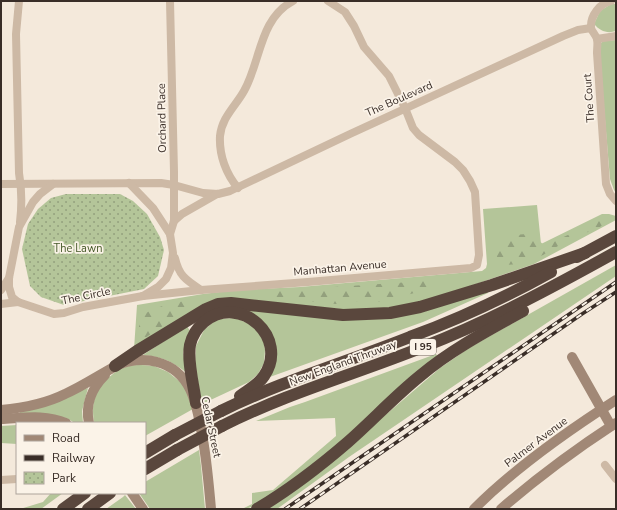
<svg xmlns="http://www.w3.org/2000/svg" width="617" height="510" viewBox="0 0 617 510" font-family="'Nunito Sans',sans-serif">
  <style>
    .grass { fill: #b4c599 }
    .forest { fill: url(#forest-firs) }
    .park { fill: url(#park-dots) }
    .lines { fill: none; stroke-linecap: round; stroke-linejoin: round }
    .street { stroke: #cdb9a5; stroke-width: 8 }
    .secondary { stroke: #a18876; stroke-width: 10 }
    .highway { stroke: #5a473d; stroke-width: 12 }
    .rail-casing { stroke: #392d27; stroke-width: 3.5 }
    .rail { stroke: #fbf3e8; stroke-width: 2; stroke-dasharray: 6; stroke-linecap: butt }
    .highway-bridge { stroke: #5a473d; stroke-width: 12 }
    .labels { text-anchor: middle; dominant-baseline: central; stroke-width: 3.5; stroke-linejoin: round; paint-order: stroke }
    .shield { fill: #fbf3e8; stroke: #736861; stroke-width: 1 }
    .shield-label { font-size: 10px; font-weight: bold; fill: #392d27 }
    .street-label { font-size: 11px; fill: #392d27; stroke: #fbf3e8 }
    .park-label { font-size: 11px; fill: #465929; stroke: #fbf3e8 }
  </style>
  <defs>
    <pattern id="forest-firs" width="22" height="20" patternUnits="userSpaceOnUse"><rect width="22" height="20" fill="#b4c599"/><path d="M5 1l3.5 6h-7zM16 11l3.5 6h-7z" fill="#93a07d"/></pattern>
    <pattern id="park-dots" width="8" height="8" patternUnits="userSpaceOnUse"><rect width="8" height="8" fill="#b4c599"/><path d="M2 2h.1M6 6h.1" fill="none" stroke="#93a07d" stroke-width="1.8" stroke-linecap="round"/></pattern>
  </defs>
  <rect width="100%" height="100%" fill="#f4e9db"/>
  <g class="grass">
    <path d="M611,4H616V31C607,34 600,31 594,24L600,11Z"/>
    <polygon points="616,40 616,193 614,190 610,179 599,48 600,44 603,41"/>
    <polygon points="537,205 541,244 602,214 609,214 616,216 616,220 534,264 433,299 395,307 360,311 227,298 134,349 137,305 203,294 236,290 300,287 482,271 486,268 487,264 483,209"/>
    <polygon points="616,265 616,276 349,457 277,509 264,509 389,412 440,368 469,348"/>
    <polygon points="487,290 488,293 423,322 267,378 275,347 237,308 366,320"/>
    <polygon points="235,318 250,324 263,337 265,350 264,363 258,374 249,382 202,404 195,365 196,346 204,330 217,319"/>
    <path d="M187,326L190,331L183,353L187,373C171,361 163,357 143,355Z"/>
    <path d="M436,354L438,357C386,402 336,450 279,489C268,496 255,509 242,509L252,504V493L273,490L336,436L335,418L256,421L290,407L305,402Z"/>
    <path d="M142,365L154,366L168,372L184,385L193,409L145,436V423H94C93,414 92,406 95,398C99,385 113,371 126,367C131,365 137,365 142,365Z"/>
    <polygon points="88,388 82,411 83,423 75,423 66,418 20,414 20,411"/>
    <polygon points="17,425 17,444 1,443 1,426"/>
    <polygon points="199,450 201,466 205,509 150,509 139,493 145,493 145,482"/>
    <polygon points="51,493 63,493 41,509 20,509 43,502"/>
    <polygon points="125,495 136,509 106,509 123,497"/>
  </g>
  <g class="forest">
    <polygon points="603,218 611,219 597,229 573,237 543,255 520,264 504,265 497,258 496,247 501,240 514,235 526,234 536,238 545,246"/>
    <polygon points="441,280 438,284 429,289 381,302 359,301 336,304 270,298 268,294 273,291"/>
    <path d="M199,298L201,301V304L167,323L145,338L140,339L137,335C139,330 139,322 142,317C149,306 186,301 199,298Z"/>
  </g>
  <polygon class="park" points="66,194 120,194 133,201 147,214 160,237 164,250 158,276 144,289 64,305 41,297 30,286 22,249 28,224 38,209 51,198"/>
  <g class="lines">
    <g class="street">
      <path d="M19,1L16,34L19,173C22,190 22,205 20,222"/>
      <path d="M611,1C600,3 590,16 591,28C592,32 596,35 597,39C598,43 597,48 597,53L606,184L610,194L616,201"/>
      <polyline points="597,39 616,36"/>
      <polyline points="1,184 161,183 174,185 203,193 218,194 230,191 350,134 563,36 578,30 591,28"/>
      <polyline points="53,184 40,194 33,202 19,227 9,278 9,287 12,297 18,302 54,314 64,313 83,307 143,296 158,287 166,279 171,268 173,253 170,234 153,208 129,183"/>
      <path d="M238,188C226,174 219,155 220,136C222,117 235,107 244,91C261,61 259,19 293,1"/>
      <polyline points="174,221 182,214 217,194"/>
      <polyline points="170,234 174,221 174,172 170,1"/>
      <path d="M175,258C179,276 186,280 201,290"/>
      <polyline points="1,290 9,278"/>
      <polyline points="143,296 201,290 308,282 471,268 477,265 479,255 475,192 470,181 463,170 455,162 419,135 413,128 405,108 389,76 364,47 354,26 345,12 328,1"/>
      <polyline points="1,304 18,302"/>
      <polyline points="605,465 616,479"/>
      <polyline points="1,480 17,479"/>
    </g>
    <g class="secondary">
      <polyline points="572,357 611,426"/>
      <path d="M1,410C23,408 45,404 65,394C83,386 99,375 116,366C128,360 144,358 157,362C194,372 197,408 203,440C207,463 209,486 211,509"/>
      <path d="M1,419C23,418 45,414 66,423"/>
      <path d="M89,423C85,405 92,388 105,375"/>
      <polyline points="132,493 143,509"/>
      <path d="M474,509C516,467 566,432 616,400"/>
      <path d="M501,509C537,478 576,449 616,423"/>
    </g>
    <g class="highway">
      <polyline points="577,257 616,236"/>
      <polyline points="115,366 137,351 206,309 218,304 231,303 343,315 390,313 420,307 492,285 585,253"/>
      <path d="M196,403C194,386 187,362 190,345C192,336 197,328 204,322C240,292 290,338 264,376C258,385 248,390 240,396"/>
      <path d="M221,411C282,381 347,362 410,337C459,319 506,297 551,272"/>
      <path d="M222,426C287,393 356,374 423,347C490,321 553,287 616,252"/>
      <polyline points="145,453 175,435"/>
      <polyline points="145,469 177,450"/>
      <polyline points="63,509 85,493"/>
      <polyline points="88,509 110,493"/>
      <path d="M257,509C289,490 319,467 348,442C372,421 394,397 420,376C451,350 487,331 523,311"/>
    </g>
    <g class="rail-casing">
      <g id="rail">
        <polyline points="285,509 616,282"/>
        <polyline points="300,509 582,314 616,292"/>
      </g>
    </g>
    <use href="#rail" class="rail"/>
    <g class="highway-bridge">
      <polyline points="175,435 221,411"/>
      <polyline points="177,450 222,426"/>
    </g>
  </g>
  <g class="labels">
    <rect class="shield" x="410" y="339" width="26" height="16" rx="3"/>
    <g class="shield-label">
      <text x="423" y="347">I 95</text>
    </g>
    <g class="street-label">
      <text transform="translate(589 98) rotate(-94)">The Court</text>
      <text transform="translate(399 99) rotate(-24)">The Boulevard</text>
      <text transform="translate(162 118) rotate(-91)">Orchard Place</text>
      <text transform="translate(340 268) rotate(-5)">Manhattan Avenue</text>
      <text transform="translate(86 296) rotate(-12)">The Circle</text>
      <text transform="translate(343 363) rotate(-20)">New England Thruway</text>
      <text transform="translate(211 427) rotate(78)">Cedar Street</text>
      <text transform="translate(536 442) rotate(-37)">Palmer Avenue</text>
    </g>
    <g class="park-label">
      <text x="78" y="248">The Lawn</text>
    </g>
  </g>
  <rect width="617" height="510" fill="none" stroke="#392d27" stroke-width="4"/>
  <rect x="16" y="422" width="130" height="72" fill="#fbf3e8" stroke="#ada49b"/>
  <rect x="24" y="435" width="20" height="6" fill="#a18876" stroke="#ada49b"/>
  <text x="52" y="442" font-size="12" fill="#392d27">Road</text>
  <rect x="24" y="455" width="20" height="6" fill="#392d27" stroke="#ada49b"/>
  <text x="52" y="462" font-size="12" fill="#392d27">Railway</text>
  <rect x="24" y="472" width="20" height="12" fill="url(#park-dots)" stroke="#ada49b"/>
  <text x="52" y="482" font-size="12" fill="#392d27">Park</text>
</svg>
